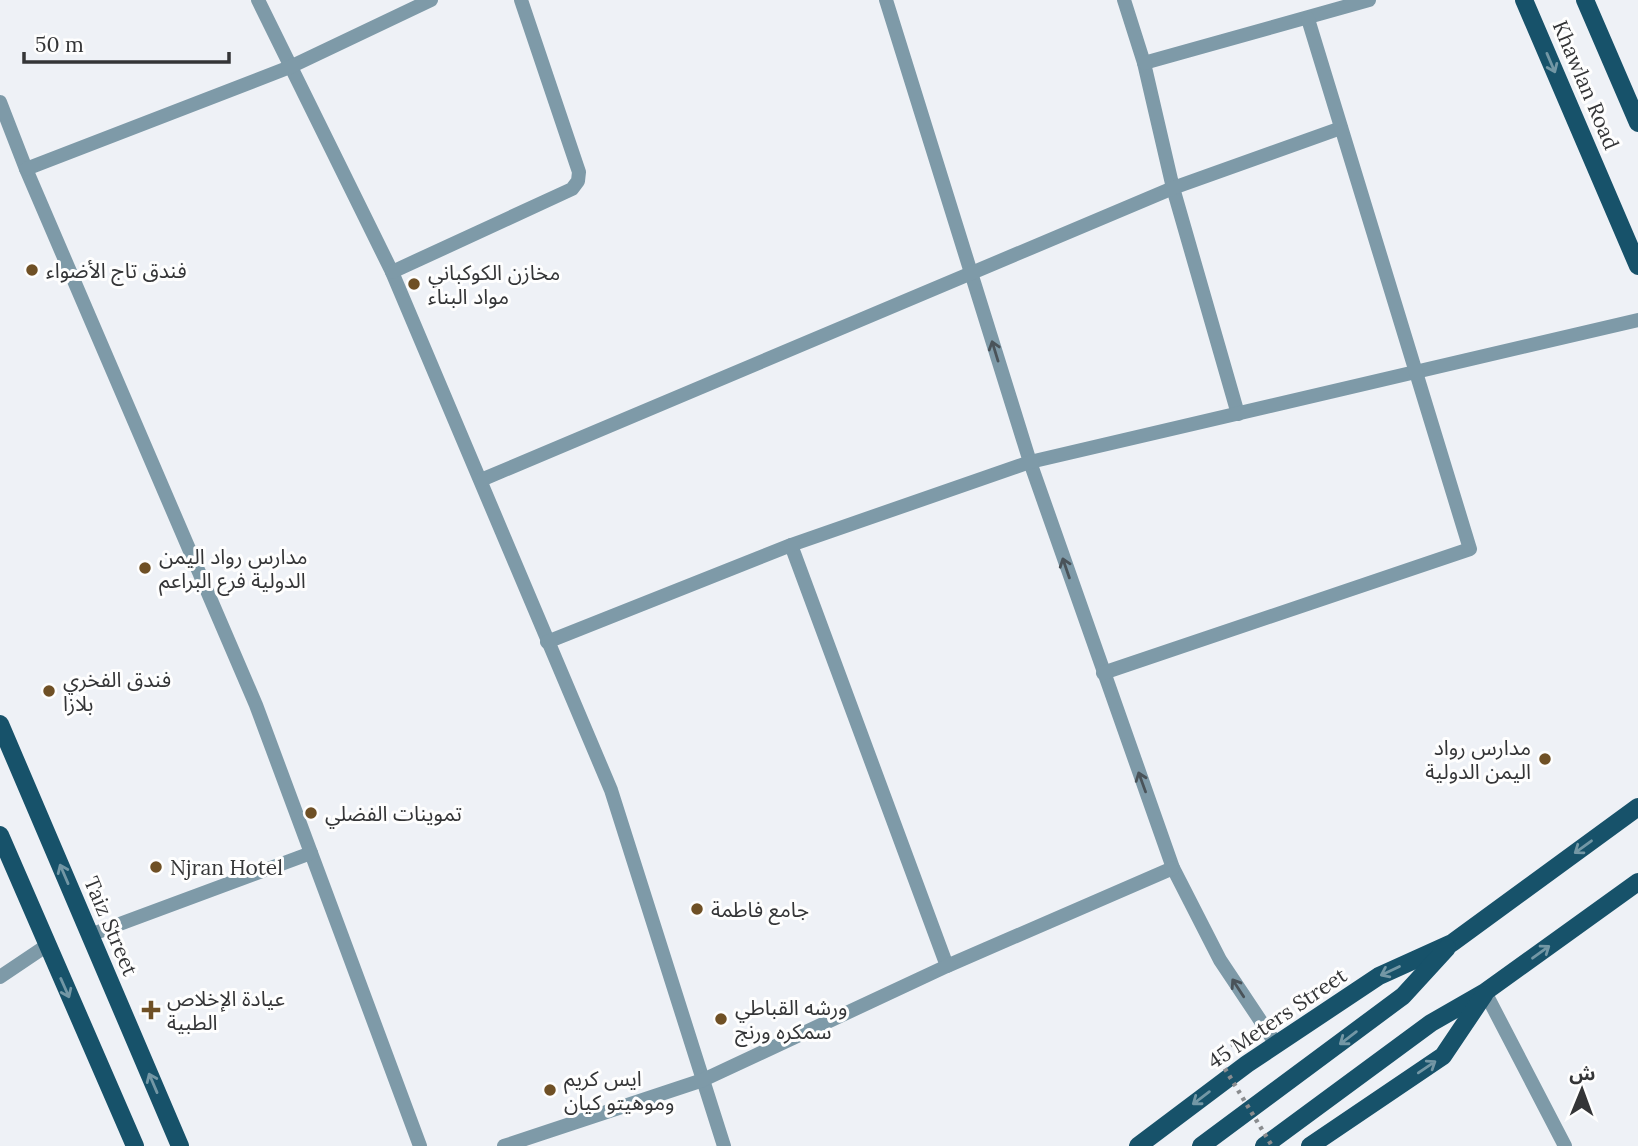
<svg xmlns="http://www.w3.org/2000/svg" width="1638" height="1146" viewBox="0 0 1638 1146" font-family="Lora,'Noto Sans Arabic',serif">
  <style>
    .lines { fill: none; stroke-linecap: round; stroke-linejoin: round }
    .path { stroke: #8a8c8f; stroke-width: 4.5; stroke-dasharray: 3.5 5; stroke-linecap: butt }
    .minor { stroke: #7e9aa8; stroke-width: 14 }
    .primary { stroke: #17526a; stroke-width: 18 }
    .path-bridge { stroke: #8a8c8f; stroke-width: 4.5; stroke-dasharray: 3.5 5; stroke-linecap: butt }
    .oneway { stroke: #7397a5 }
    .oneway2 { stroke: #4a5359 }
    .poi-dot { fill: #6f5025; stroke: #fefefe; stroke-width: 2.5 }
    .labels { text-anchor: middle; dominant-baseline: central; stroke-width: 6; stroke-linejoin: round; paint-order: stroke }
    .street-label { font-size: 21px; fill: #343537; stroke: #fefefe }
    .poi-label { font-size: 21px; fill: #343537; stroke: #fefefe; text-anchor: start }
  </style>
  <rect width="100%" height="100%" fill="#eef1f6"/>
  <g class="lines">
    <polyline class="path" points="1216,1054 1233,1044"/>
    <g class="minor">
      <polyline points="258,0 392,272 611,790 724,1146"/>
      <polyline points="886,0 1030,462 1173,868 1220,960 1276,1044"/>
      <polyline points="1124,0 1144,63 1173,188 1238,414"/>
      <polyline points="1144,63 1369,0"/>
      <polyline points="0,102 26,169 256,705 420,1146"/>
      <polyline points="26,169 290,67 431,0"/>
      <polyline points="392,272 572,189 578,181 579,172 521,0"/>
      <polyline points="481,480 1173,188 1341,128"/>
      <polyline points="791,545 947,966"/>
      <polyline points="547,642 791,545 1030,462 1638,320"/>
      <polyline points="1103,673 1470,549 1308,19"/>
      <polyline points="90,935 311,853"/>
      <polyline points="0,977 46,946"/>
      <polyline points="1485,992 1565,1146"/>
      <polyline points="504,1146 703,1080 947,966 1173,868"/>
    </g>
    <g class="primary">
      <polyline points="1524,0 1638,266"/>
      <polyline points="1585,0 1638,123"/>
      <polyline points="0,724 180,1146"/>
      <polyline points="0,835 135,1146"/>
      <polyline points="1138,1146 1247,1064 1379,976 1452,943 1638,807"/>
      <polyline points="1201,1146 1403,996 1447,948"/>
      <polyline points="1264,1146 1431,1023 1485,992 1638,882"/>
      <polyline points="1310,1146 1443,1056 1484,995"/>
    </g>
    <polyline class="path-bridge" points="1216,1054 1272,1146"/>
  </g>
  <defs><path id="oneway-shaft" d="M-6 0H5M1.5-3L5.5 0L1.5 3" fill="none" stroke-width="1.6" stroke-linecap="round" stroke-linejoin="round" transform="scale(1.75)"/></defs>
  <g class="oneway">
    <use href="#oneway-shaft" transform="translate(1551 63) rotate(67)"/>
    <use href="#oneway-shaft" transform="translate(1583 847) rotate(144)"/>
    <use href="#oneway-shaft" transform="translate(64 874) rotate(-113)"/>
    <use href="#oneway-shaft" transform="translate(1541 952) rotate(-36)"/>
    <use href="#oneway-shaft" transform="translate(1390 971) rotate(155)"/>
    <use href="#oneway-shaft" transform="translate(65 988) rotate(66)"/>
    <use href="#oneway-shaft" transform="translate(1348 1038) rotate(143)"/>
    <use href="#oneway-shaft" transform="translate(1427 1067) rotate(-34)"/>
    <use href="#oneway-shaft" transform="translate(153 1083) rotate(-113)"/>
    <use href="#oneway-shaft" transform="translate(1201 1098) rotate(143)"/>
  </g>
  <g class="oneway2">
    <use href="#oneway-shaft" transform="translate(995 351) rotate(-107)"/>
    <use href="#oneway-shaft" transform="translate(1066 568) rotate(-109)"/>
    <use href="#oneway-shaft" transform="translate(1142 782) rotate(-110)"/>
    <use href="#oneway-shaft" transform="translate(1238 988) rotate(-123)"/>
  </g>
  <g class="poi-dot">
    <circle cx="32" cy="270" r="7"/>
    <circle cx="414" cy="284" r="7"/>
    <circle cx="145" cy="568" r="7"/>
    <circle cx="49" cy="691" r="7"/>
    <circle cx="1545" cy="759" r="7"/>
    <circle cx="311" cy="813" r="7"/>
    <circle cx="156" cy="867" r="7"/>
    <circle cx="697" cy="909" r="7"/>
    <path d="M147.5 999.5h7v7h7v7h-7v7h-7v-7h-7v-7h7z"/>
    <circle cx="721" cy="1019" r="7"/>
    <circle cx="550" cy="1090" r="7"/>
  </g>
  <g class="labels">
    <g class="street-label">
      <text transform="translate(1586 85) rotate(67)">Khawlan Road</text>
      <text transform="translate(111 926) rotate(67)">Taiz Street</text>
      <text transform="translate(1277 1018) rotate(-34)">45 Meters Street</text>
    </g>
    <g class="poi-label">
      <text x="46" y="270">فندق تاج الأضواء</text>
      <text x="428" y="272">مخازن الكوكباني<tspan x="428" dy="24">مواد البناء</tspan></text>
      <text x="159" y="556">مدارس رواد اليمن<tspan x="159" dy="24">الدولية فرع البراعم</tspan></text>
      <text x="63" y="679">فندق الفخري<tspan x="63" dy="24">بلازا</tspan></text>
      <text x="1531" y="747" text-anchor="end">مدارس رواد<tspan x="1531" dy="24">اليمن الدولية</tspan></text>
      <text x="325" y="813">تموينات الفضلي</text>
      <text x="170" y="867">Njran Hotel</text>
      <text x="711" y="909">جامع فاطمة</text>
      <text x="167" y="998">عيادة الإخلاص<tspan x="167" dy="24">الطبية</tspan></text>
      <text x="735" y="1007">ورشه القباطي<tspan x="735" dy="24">سمكره ورنج</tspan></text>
      <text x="564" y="1078">ايس كريم<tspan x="564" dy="24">وموهيتو كيان</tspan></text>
    </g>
  </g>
  <g transform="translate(1582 1090) rotate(1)" stroke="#fefefe" stroke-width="5" paint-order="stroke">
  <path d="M0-5L12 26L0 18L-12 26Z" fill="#343537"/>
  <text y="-10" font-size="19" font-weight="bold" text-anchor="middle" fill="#343537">ش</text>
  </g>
  <path d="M24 52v10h205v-10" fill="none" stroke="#343537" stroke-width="3.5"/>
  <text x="35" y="52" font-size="21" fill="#343537" stroke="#fefefe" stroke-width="5" paint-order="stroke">50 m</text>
</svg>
